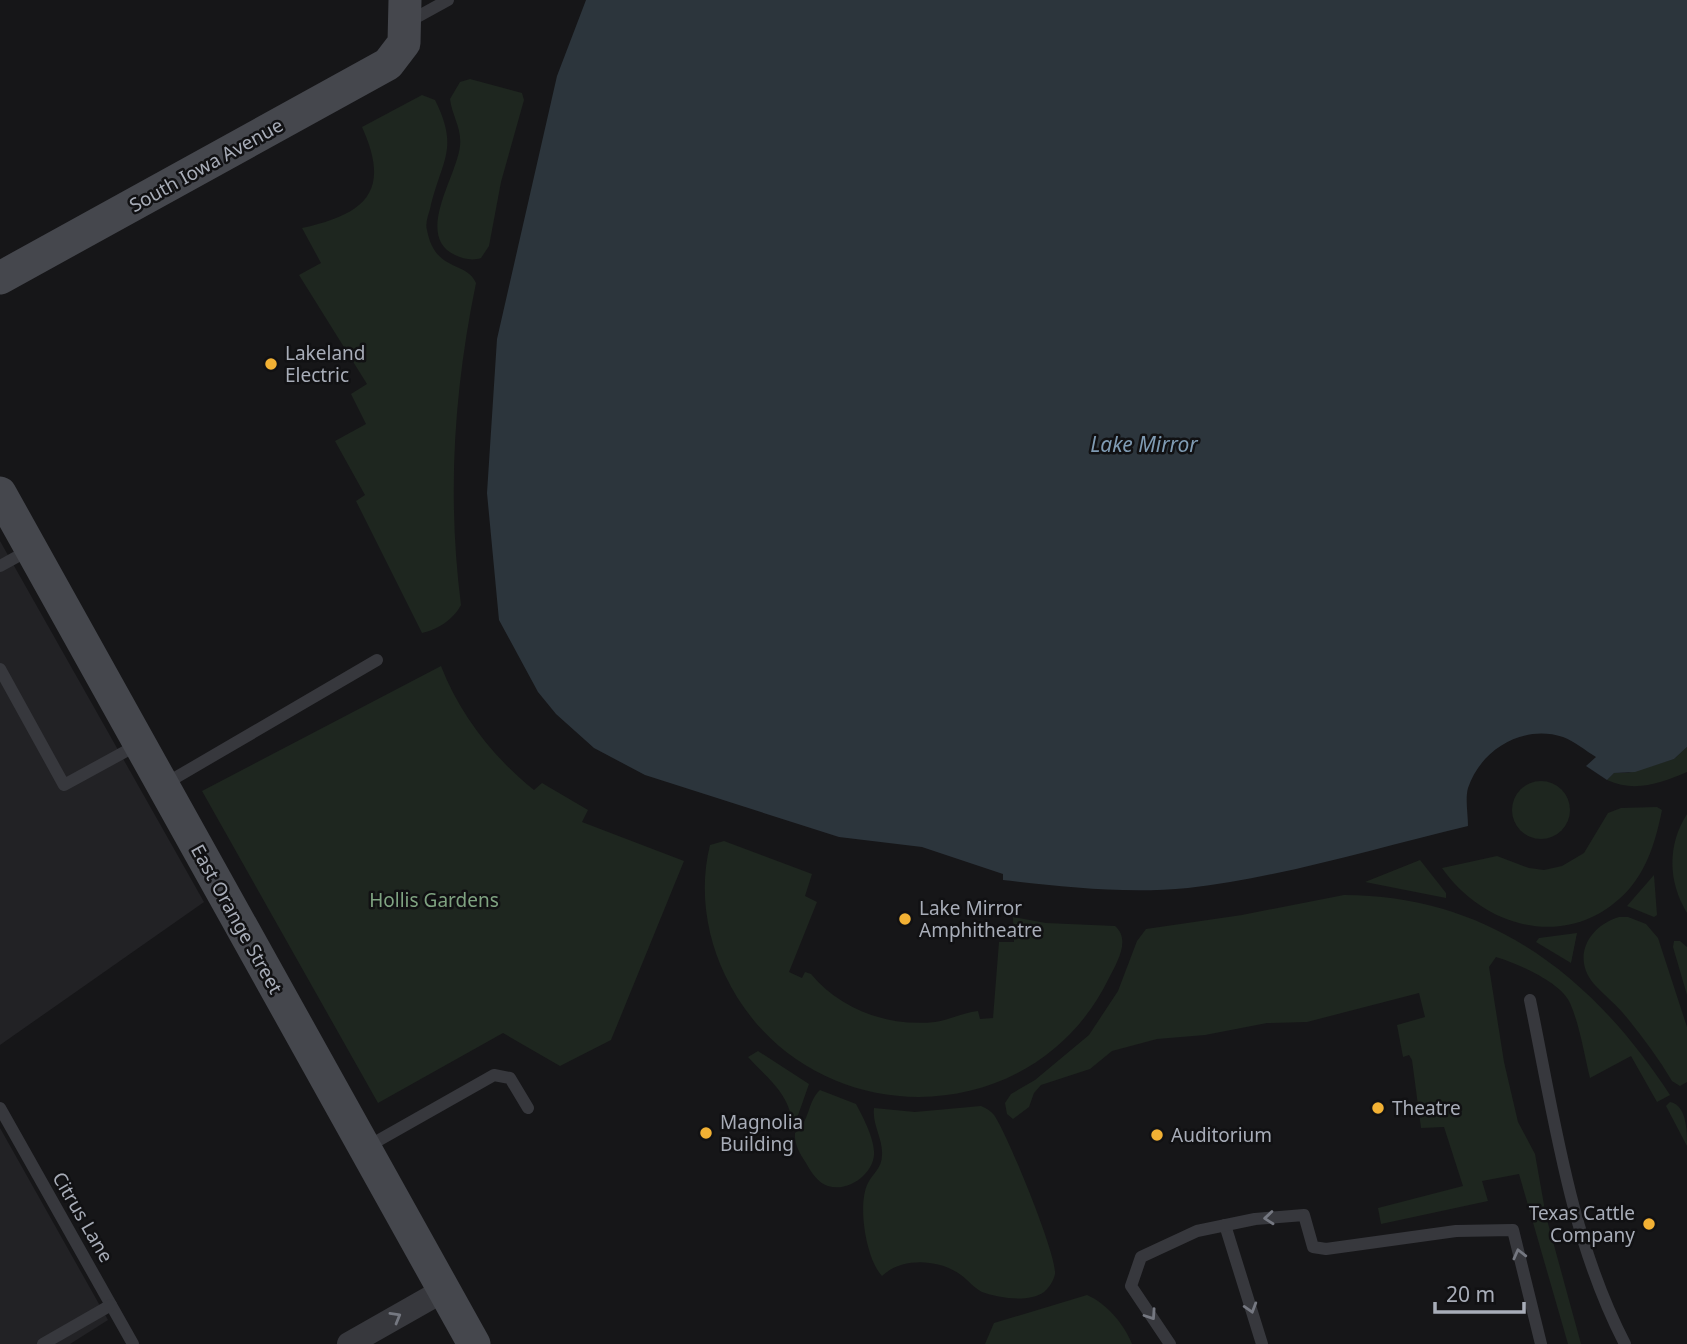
<svg xmlns="http://www.w3.org/2000/svg" width="1687" height="1344" viewBox="0 0 1687 1344" font-family="'Noto Sans',sans-serif">
  <style>
    .built { fill: #222225 }
    .green { fill: #1e261f }
    .water { fill: #2c353c }
    .lines { fill: none; stroke-linecap: round; stroke-linejoin: round }
    .lane { stroke: #37383d; stroke-width: 12 }
    .street { stroke: #37383d; stroke-width: 24 }
    .secondary { stroke: #45474d; stroke-width: 33 }
    .oneway { stroke: #757881 }
    .poi-dot { fill: #f2b134; stroke: #111113; stroke-width: 2.5 }
    .labels { text-anchor: middle; dominant-baseline: central; stroke-width: 5; stroke-linejoin: round; paint-order: stroke }
    .street-label { font-size: 19px; fill: #a8adb8; stroke: #111113 }
    .poi-label { font-size: 19px; fill: #a8adb8; stroke: #111113; text-anchor: start }
    .park-label { font-size: 19px; fill: #7fa381; stroke: #111113 }
    .water-label { font-size: 21px; font-style: italic; fill: #7f9bb3; stroke: #111113 }
  </style>
  <rect width="100%" height="100%" fill="#161618"/>
  <g class="built">
    <polygon points="0,541 204,902 0,1045"/>
    <polygon points="0,1128 108,1320 70,1344 0,1344"/>
  </g>
  <g class="green">
    <path d="M470,79L522,93L524,100L501,182L489,246L481,258C473,261 463,259 455,255C414,236 457,176 460,146C462,128 452,116 450,99L460,82Z"/>
    <path d="M422,95L435,100C460,150 441,160 430,209C428,216 425,224 427,230C435,273 466,260 476,283C454,390 447,496 461,605C454,619 437,630 422,633L356,501L365,495L335,441L366,424L351,394L367,384L299,275L321,263L302,228C364,214 392,193 362,127Z"/>
    <path d="M441,666C460,715 493,757 534,790L542,783L588,810L582,822L684,861L611,1040L560,1066L503,1033L378,1103L202,791Z"/>
    <path d="M1687,747V772C1661,783 1635,793 1607,780L1614,773H1628L1674,759Z"/>
    <circle cx="1541" cy="810" r="29"/>
    <path d="M1657,807L1662,810C1656,839 1649,865 1630,888C1574,952 1486,931 1442,868L1497,856L1529,868L1544,870L1562,866L1584,853L1608,813L1621,808Z"/>
    <path d="M1687,814V913C1668,882 1667,845 1687,814Z"/>
    <path d="M724,841L812,874L805,896L817,902L789,972L802,978L805,972L811,974C841,1010 889,1027 935,1022C950,1020 964,1012 978,1011L980,1019L993,1018L999,942H1014L1013,917L1046,923L1115,926C1131,940 1117,962 1109,978C1031,1139 801,1135 725,975C706,935 699,889 710,845Z"/>
    <polygon points="1420,860 1446,893 1446,898 1365,882"/>
    <polygon points="1654,875 1657,915 1654,917 1627,906"/>
    <path d="M1344,895C1490,895 1594,978 1670,1095L1657,1102L1631,1056L1590,1078C1584,1054 1580,1026 1570,1003C1561,982 1516,963 1496,957L1489,967L1504,1062L1518,1122L1535,1154L1546,1216L1581,1344H1568L1519,1174L1482,1181L1488,1201L1381,1224L1378,1208L1463,1186L1444,1127L1421,1128L1412,1060L1409,1055L1403,1057L1397,1025L1425,1017L1419,993L1307,1022L1267,1023L1205,1035L1157,1039L1112,1051L1090,1069L1041,1085L1034,1093L1029,1107L1013,1119L1007,1114L1005,1103L1011,1094L1035,1080L1089,1035L1118,991L1137,941L1146,929L1242,915Z"/>
    <path d="M1619,917H1628L1646,924L1658,938L1687,1027V1082L1680,1086L1672,1081C1659,1059 1644,1039 1628,1019C1618,1006 1605,996 1594,984C1571,957 1589,926 1619,917Z"/>
    <polygon points="1577,933 1571,963 1536,942 1539,938"/>
    <polygon points="1674,941 1680,941 1687,947 1687,995 1673,947"/>
    <path d="M758,1051L809,1084L796,1121H792C788,1092 767,1078 748,1057Z"/>
    <path d="M820,1090L856,1104C863,1117 873,1136 874,1151C876,1172 849,1193 828,1186C818,1183 811,1172 806,1163C800,1154 794,1144 795,1133C810,1122 807,1102 820,1090Z"/>
    <path d="M1670,1102C1687,1105 1687,1132 1687,1146L1666,1106Z"/>
    <path d="M981,1106C986,1108 991,1111 994,1115C1007,1133 1057,1255 1055,1274C1054,1280 1049,1288 1044,1292C1028,1303 999,1298 982,1292C974,1288 968,1280 961,1275C939,1259 902,1257 882,1276C866,1259 857,1204 868,1183C873,1173 882,1168 882,1155C883,1138 872,1125 874,1108L915,1112Z"/>
    <path d="M1087,1295C1106,1303 1124,1324 1132,1344H985L994,1323Z"/>
  </g>
  <path class="water" d="M586,0H1687V747L1674,759L1635,772L1614,773L1607,780L1586,766L1596,757C1586,751 1574,741 1563,737C1523,724 1481,749 1468,788C1465,799 1468,814 1468,826C1376,848 1283,877 1188,888C1126,894 1064,887 1003,880V874L922,847L839,837L645,775L594,748L556,714L538,692L499,620L487,493L497,339L557,76Z"/>
  <g class="lines">
    <g class="lane">
      <polyline points="408,22 448,0"/>
      <polyline points="0,566 31,549"/>
      <polyline points="0,669 64,785 139,744"/>
      <polyline points="163,785 377,660"/>
      <path d="M1530,1000C1554,1116 1570,1238 1625,1344"/>
      <polyline points="0,1108 133,1344"/>
      <polyline points="365,1148 494,1075 510,1078 528,1108"/>
      <polyline points="1225,1225 1262,1344"/>
      <polyline points="43,1344 111,1305"/>
      <polyline points="1170,1344 1131,1286 1141,1257 1197,1231 1255,1219 1304,1215 1313,1247 1326,1249 1456,1231 1513,1230 1541,1344"/>
    </g>
    <polyline class="street" points="349,1344 444,1290"/>
    <g class="secondary">
      <polyline points="0,278 388,64 404,43 405,0"/>
      <polyline points="0,493 474,1344"/>
    </g>
  </g>
  <defs><path id="oneway-chevron" d="M-2-3.5L2.5 0L-2 3.5" fill="none" stroke-width="1.6" stroke-linecap="round" stroke-linejoin="round" transform="scale(1.75)"/></defs>
  <g class="oneway">
    <use href="#oneway-chevron" transform="translate(1269 1218) rotate(175)"/>
    <use href="#oneway-chevron" transform="translate(1519 1254) rotate(-104)"/>
    <use href="#oneway-chevron" transform="translate(1251 1308) rotate(73)"/>
    <use href="#oneway-chevron" transform="translate(1151 1315) rotate(56)"/>
    <use href="#oneway-chevron" transform="translate(396 1317) rotate(-30)"/>
  </g>
  <g class="poi-dot">
    <circle cx="271" cy="364" r="7"/>
    <circle cx="905" cy="919" r="7"/>
    <circle cx="1378" cy="1108" r="7"/>
    <circle cx="706" cy="1133" r="7"/>
    <circle cx="1157" cy="1135" r="7"/>
    <circle cx="1649" cy="1224" r="7"/>
  </g>
  <g class="labels">
    <g class="street-label">
      <text transform="translate(206 165) rotate(-29)">South Iowa Avenue</text>
      <text transform="translate(237 919) rotate(61)">East Orange Street</text>
      <text transform="translate(83 1217) rotate(60)">Citrus Lane</text>
    </g>
    <g class="poi-label">
      <text x="285" y="353">Lakeland<tspan x="285" dy="22">Electric</tspan></text>
      <text x="919" y="908">Lake Mirror<tspan x="919" dy="22">Amphitheatre</tspan></text>
      <text x="1392" y="1108">Theatre</text>
      <text x="720" y="1122">Magnolia<tspan x="720" dy="22">Building</tspan></text>
      <text x="1171" y="1135">Auditorium</text>
      <text x="1635" y="1213" text-anchor="end">Texas Cattle<tspan x="1635" dy="22">Company</tspan></text>
    </g>
    <g class="park-label">
      <text x="434" y="900">Hollis Gardens</text>
    </g>
    <g class="water-label">
      <text x="1144" y="444">Lake Mirror</text>
    </g>
  </g>
  <path d="M1435 1302v10h89v-10" fill="none" stroke="#a8adb8" stroke-width="3.5"/>
  <text x="1446" y="1302" font-size="21" fill="#a8adb8" stroke="#111113" stroke-width="5" paint-order="stroke">20 m</text>
</svg>
